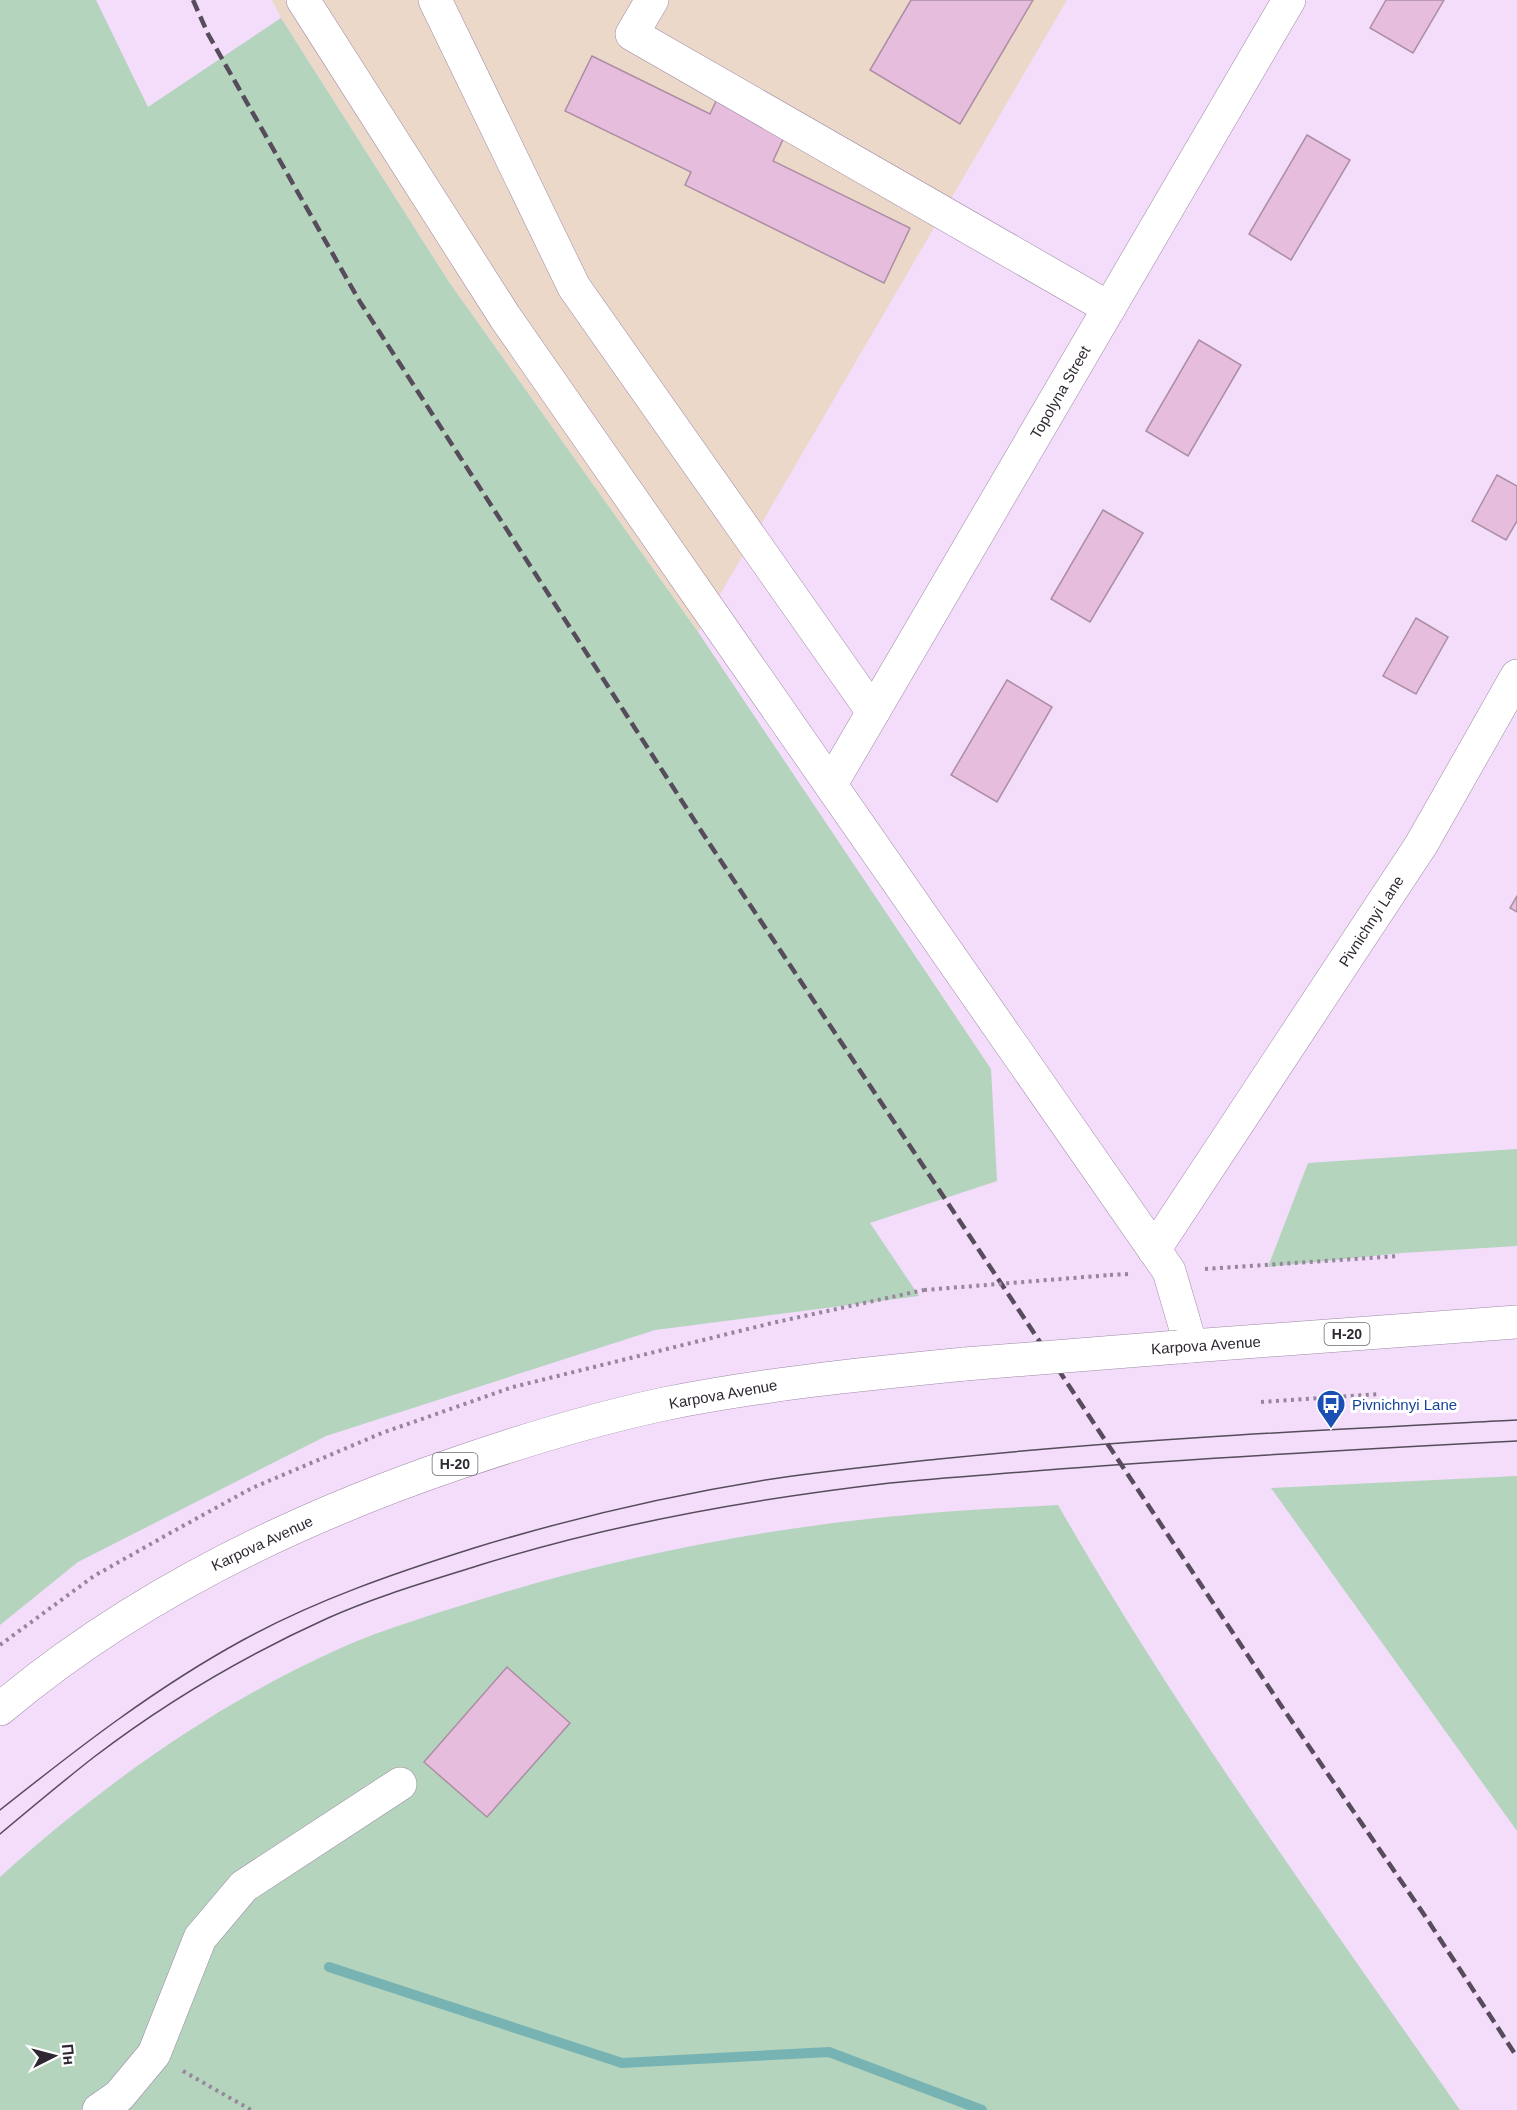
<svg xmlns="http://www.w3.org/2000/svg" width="1517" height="2110" viewBox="0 0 1517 2110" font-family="Helvetica,sans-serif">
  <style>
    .industrial { fill: #ebd8c8 }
    .green { fill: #b4d4bd }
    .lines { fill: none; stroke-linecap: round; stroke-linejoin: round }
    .stream { stroke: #78b3b4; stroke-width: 10 }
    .building { fill: #e6bddc; stroke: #ac8ea4; stroke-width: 1.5 }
    .minor-casing { stroke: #9d89a5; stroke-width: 34 }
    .major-casing { stroke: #9d89a5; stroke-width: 34 }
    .path { stroke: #96869b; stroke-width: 4; stroke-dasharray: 3 4.5; stroke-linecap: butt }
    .minor { stroke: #fff; stroke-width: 33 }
    .major { stroke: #fff; stroke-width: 33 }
    .tram { stroke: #574c5b; stroke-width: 1.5 }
    .rail { stroke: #574c5b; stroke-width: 4.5; stroke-dasharray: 12 6; stroke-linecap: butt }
    .major-bridge-casing { stroke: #9d89a5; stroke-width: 34; stroke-linecap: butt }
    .path-bridge { stroke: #96869b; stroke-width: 4; stroke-dasharray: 3 4.5; stroke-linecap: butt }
    .major-bridge { stroke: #fff; stroke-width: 33 }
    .labels { text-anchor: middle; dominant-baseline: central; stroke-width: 6; stroke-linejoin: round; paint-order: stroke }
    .shield { fill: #fff; stroke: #6d6870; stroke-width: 1.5 }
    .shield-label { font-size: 14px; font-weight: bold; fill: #2f2732 }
    .street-label { font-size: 15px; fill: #2f2732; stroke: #fff }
    .transit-label { font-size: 15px; fill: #164399; stroke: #fff; text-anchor: start }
  </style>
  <rect width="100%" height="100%" fill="#f3ddfb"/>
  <polygon class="industrial" points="272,0 1067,0 698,632 449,282 281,18"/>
  <g class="green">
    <polygon points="0,0 96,0 148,107 281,18 449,282 698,632 991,1069 997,1181 870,1223 919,1296 655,1330 326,1436 78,1562 0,1625"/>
    <polygon points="1517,1149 1517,1246 1402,1253 1268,1267 1308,1163"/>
    <polygon points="1517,1476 1517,1831 1271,1488"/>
    <path d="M1058,1505C1178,1715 1322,1912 1460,2110H0V1877C102,1785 217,1703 343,1647C387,1628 434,1614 479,1600C619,1556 763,1528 908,1515C958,1510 1008,1508 1058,1505Z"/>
  </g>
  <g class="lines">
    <polyline class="stream" points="329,1967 622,2063 829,2052 982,2110"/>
  </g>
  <g class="building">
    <polygon points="911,0 1033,0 960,124 870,70"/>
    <polygon points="1386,0 1444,0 1413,53 1370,28"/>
    <polygon points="592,56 710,114 717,99 786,133 773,161 910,228 884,283 685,185 691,172 565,111"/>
    <polygon points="1307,135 1350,160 1291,260 1249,234"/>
    <polygon points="1199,340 1241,365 1188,456 1146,431"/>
    <polygon points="1497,475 1517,486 1517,521 1506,540 1472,521"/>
    <polygon points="1103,510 1143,533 1090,622 1051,599"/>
    <polygon points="1416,618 1448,637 1416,694 1383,676"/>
    <polygon points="1007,680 1052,707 997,802 951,775"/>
    <polygon points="1517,896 1517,912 1510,908"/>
    <polygon points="507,1667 570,1723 487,1817 424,1762"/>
  </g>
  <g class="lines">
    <g class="minor-casing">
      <g id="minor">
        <polyline points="303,0 505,317 1169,1271 1191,1346"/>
        <polyline points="435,0 574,287 873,712"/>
        <polyline points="652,0 632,34 1109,308"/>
        <polyline points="831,784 1289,0"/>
        <polyline points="1154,1250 1421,845 1517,676"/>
        <polyline points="99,2110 119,2096 154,2054 200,1938 244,1886 400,1784"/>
      </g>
    </g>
    <g class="major-casing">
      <g id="major">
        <polyline points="1178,1347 1517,1322"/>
        <path d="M0,1709C134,1596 293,1519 458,1463C525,1440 594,1419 664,1404C763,1384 864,1374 965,1364"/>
      </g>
    </g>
    <g class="path">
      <polyline points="1205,1269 1398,1256"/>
      <polyline points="1110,1275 1128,1274"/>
      <polyline points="1261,1402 1379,1394"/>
      <polyline points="0,1645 94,1576 172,1532 252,1488 382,1433 513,1387 772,1323 924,1290"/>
      <polyline points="183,2071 251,2110"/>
    </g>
    <use href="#minor" class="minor"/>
    <use href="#major" class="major"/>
    <g class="tram">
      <path d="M0,1810C78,1748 155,1688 243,1640C316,1600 395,1573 474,1548C572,1518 671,1495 772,1479C827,1471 884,1465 939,1459C1131,1439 1324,1430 1517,1420"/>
      <path d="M0,1834C31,1808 62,1782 94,1757C166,1702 246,1655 328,1618C377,1596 430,1581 480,1565C614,1523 752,1499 890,1483C946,1477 1003,1474 1059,1469C1212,1457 1364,1449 1517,1441"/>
    </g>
    <polyline class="rail" points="193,0 208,34 360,302 709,843 1280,1704 1425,1916 1517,2057"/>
    <g class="major-bridge-casing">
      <polyline id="major-bridge" points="965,1364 1178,1347"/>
    </g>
    <polyline class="path-bridge" points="924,1290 1110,1275"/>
    <use href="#major-bridge" class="major-bridge"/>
  </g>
  <defs>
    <g id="bus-pin" transform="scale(1.5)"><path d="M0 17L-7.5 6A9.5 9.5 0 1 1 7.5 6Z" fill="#1a4fb4" stroke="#fff"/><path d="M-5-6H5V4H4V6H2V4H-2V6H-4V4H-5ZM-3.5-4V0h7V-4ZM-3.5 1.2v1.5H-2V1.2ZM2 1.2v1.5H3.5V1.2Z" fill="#fff"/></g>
  </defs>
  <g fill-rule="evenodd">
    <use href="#bus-pin" x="1331" y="1404"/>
  </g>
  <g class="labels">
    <g class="shield">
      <rect x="1324.5" y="1323" width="45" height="22" rx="4.5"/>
      <rect x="432.5" y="1453" width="45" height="22" rx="4.5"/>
    </g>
    <g class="shield-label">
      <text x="1347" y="1334">Н-20</text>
      <text x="455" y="1464">Н-20</text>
    </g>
    <g class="street-label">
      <text transform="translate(1060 392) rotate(-60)">Topolyna Street</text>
      <text transform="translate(1371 921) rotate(-57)">Pivnichnyi Lane</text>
      <text transform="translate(1206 1345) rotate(-4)">Karpova Avenue</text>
      <text transform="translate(723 1394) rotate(-10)">Karpova Avenue</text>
      <text transform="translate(262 1543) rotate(-25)">Karpova Avenue</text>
    </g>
    <g class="transit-label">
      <text x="1352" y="1404">Pivnichnyi Lane</text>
    </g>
  </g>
  <g transform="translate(54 2056) rotate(84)" stroke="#ffffff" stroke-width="4.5" paint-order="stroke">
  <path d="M0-4.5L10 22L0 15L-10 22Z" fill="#2f2732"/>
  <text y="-9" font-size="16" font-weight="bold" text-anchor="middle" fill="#2f2732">Пн</text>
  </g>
</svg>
